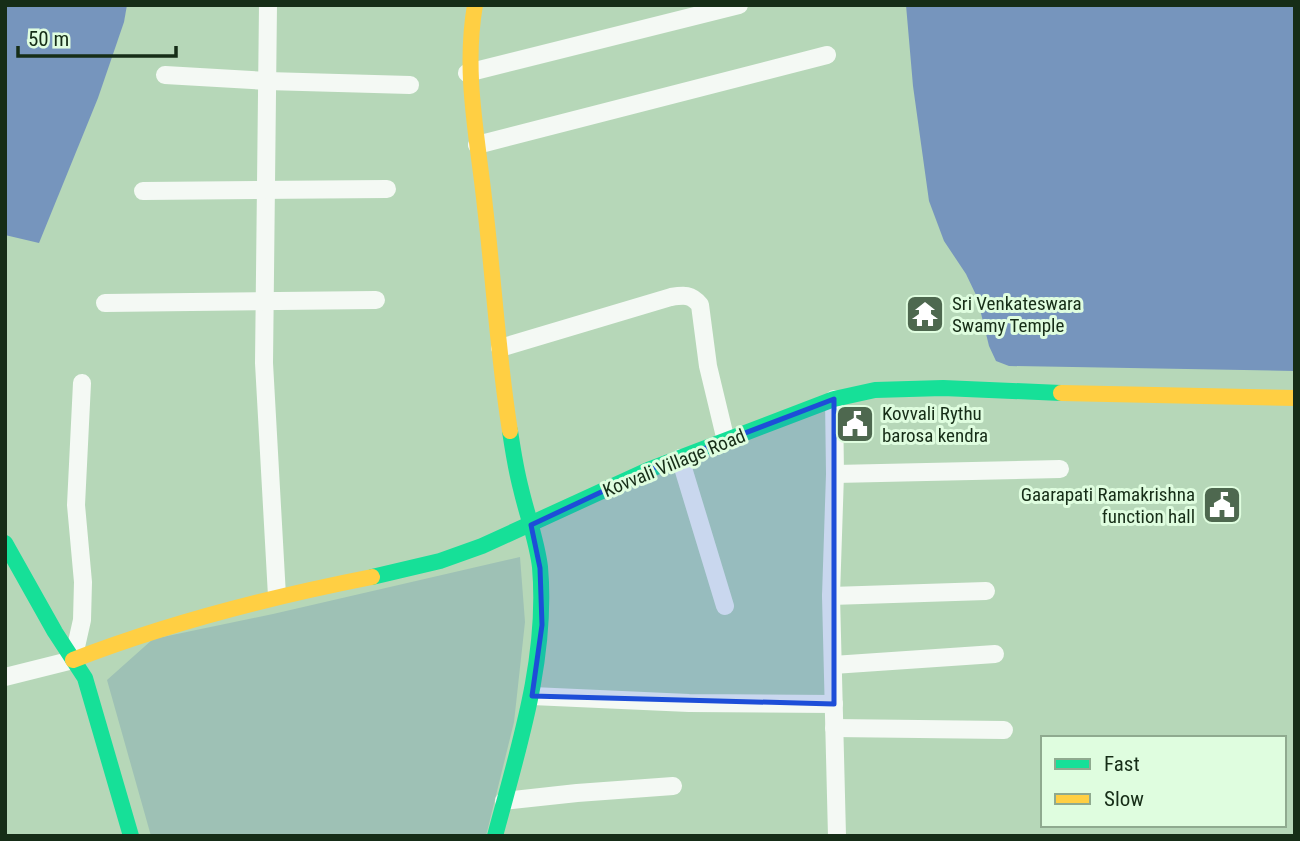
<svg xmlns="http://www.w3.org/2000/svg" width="1300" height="841" viewBox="0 0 1300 841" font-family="'Roboto Condensed',sans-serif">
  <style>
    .water { fill: #7695bd }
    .building { fill: #9ec1b5 }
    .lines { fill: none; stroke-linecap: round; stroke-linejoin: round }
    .street { stroke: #f4f9f4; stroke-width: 18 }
    .fast { stroke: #16e098; stroke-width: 16 }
    .slow { stroke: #ffcf43; stroke-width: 16 }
    .marked { fill: #1d4ed8; fill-opacity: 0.2; stroke: #1d4ed8; stroke-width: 5; stroke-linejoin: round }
    .labels { text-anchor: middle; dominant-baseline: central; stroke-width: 6; stroke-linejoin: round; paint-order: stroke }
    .poi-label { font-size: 19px; fill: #162d17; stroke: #dffddf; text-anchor: start }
    .street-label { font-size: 19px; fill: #162d17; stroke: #dffddf }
  </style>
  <rect width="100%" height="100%" fill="#b6d7b8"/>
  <g class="water">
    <polygon points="5,5 127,5 124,22 98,98 39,243 5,235"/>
    <polygon points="906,5 1295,5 1295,371 1009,366 996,361 989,346 977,297 966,274 944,241 929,201 913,86"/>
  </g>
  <polygon class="building" points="520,557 525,622 514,722 486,836 151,836 107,680 153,639 273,614"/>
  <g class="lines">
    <g class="street">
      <polyline points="268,5 264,363 277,596"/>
      <polyline points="467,73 739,5"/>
      <polyline points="165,75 267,81 410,85"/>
      <polyline points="477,145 827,55"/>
      <polyline points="143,191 387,189"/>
      <polyline points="105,303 376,300"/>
      <path d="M500,348L671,297C684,295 691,294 700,305L708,366L726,441"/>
      <polyline points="834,399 835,474 831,596 837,836"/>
      <polyline points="680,458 725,606"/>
      <polyline points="835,474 1060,469"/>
      <polyline points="831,596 986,591"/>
      <polyline points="833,665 995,654"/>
      <polyline points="5,677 73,660 82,620 83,582 76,505 82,383"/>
      <polyline points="532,696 689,703 834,704"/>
      <polyline points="834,728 1004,730"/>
      <polyline points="504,801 577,793 673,786"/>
    </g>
    <g class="fast">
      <polyline points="5,543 55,632 85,678 131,836"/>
      <polyline points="372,577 440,561 482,546 648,470 834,399 875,390 943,388 1061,393"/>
      <path d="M495,836C518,749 548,659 540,567C537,541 527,515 521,489C516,470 513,451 510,431"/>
    </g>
    <g class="slow">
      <path d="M475,5C463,74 478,139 485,207C494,282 498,357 510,431"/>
      <polyline points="1061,393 1295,398"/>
      <path d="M73,660C171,622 270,597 372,577"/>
    </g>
  </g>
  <path class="marked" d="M834,399V704L532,696L542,625L540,568L531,525L648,470Z"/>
  <defs>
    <g id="temple-square" transform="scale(2.0125)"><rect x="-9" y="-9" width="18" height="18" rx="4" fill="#4e684f" stroke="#dffddf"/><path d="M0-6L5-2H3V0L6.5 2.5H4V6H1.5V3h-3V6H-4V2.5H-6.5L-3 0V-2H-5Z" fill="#fff"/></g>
    <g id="civic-square" transform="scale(2.0125)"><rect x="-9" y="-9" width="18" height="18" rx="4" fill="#4e684f" stroke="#dffddf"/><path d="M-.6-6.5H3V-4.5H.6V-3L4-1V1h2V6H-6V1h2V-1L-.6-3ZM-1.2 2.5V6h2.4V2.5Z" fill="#fff"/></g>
  </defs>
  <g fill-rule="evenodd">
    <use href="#temple-square" x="925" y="314"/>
    <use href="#civic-square" x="855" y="424"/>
    <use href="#civic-square" x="1222" y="505"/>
  </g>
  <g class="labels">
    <g class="poi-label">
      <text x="952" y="303">Sri Venkateswara<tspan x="952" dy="22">Swamy Temple</tspan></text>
      <text x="882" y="413">Kovvali Rythu<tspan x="882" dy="22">barosa kendra</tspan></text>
      <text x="1195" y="494" text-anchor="end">Gaarapati Ramakrishna<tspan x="1195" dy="22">function hall</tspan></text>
    </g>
    <g class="street-label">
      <text transform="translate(674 463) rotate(-22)">Kovvali Village Road</text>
    </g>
  </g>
  <rect width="1300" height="841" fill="none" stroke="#162d17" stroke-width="14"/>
  <rect x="1041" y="736" width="245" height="91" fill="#dffddf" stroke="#8faa8f" stroke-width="2"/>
  <rect x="1055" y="759" width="35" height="10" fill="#16e098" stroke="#8faa8f" stroke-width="2"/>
  <text x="1104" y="771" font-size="21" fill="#162d17">Fast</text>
  <rect x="1055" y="794" width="35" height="10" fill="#ffcf43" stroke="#8faa8f" stroke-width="2"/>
  <text x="1104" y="806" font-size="21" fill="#162d17">Slow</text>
  <path d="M18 46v10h158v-10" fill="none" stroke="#162d17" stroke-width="3.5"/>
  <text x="28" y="46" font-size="21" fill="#162d17" stroke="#dffddf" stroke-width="5" paint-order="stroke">50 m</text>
</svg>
